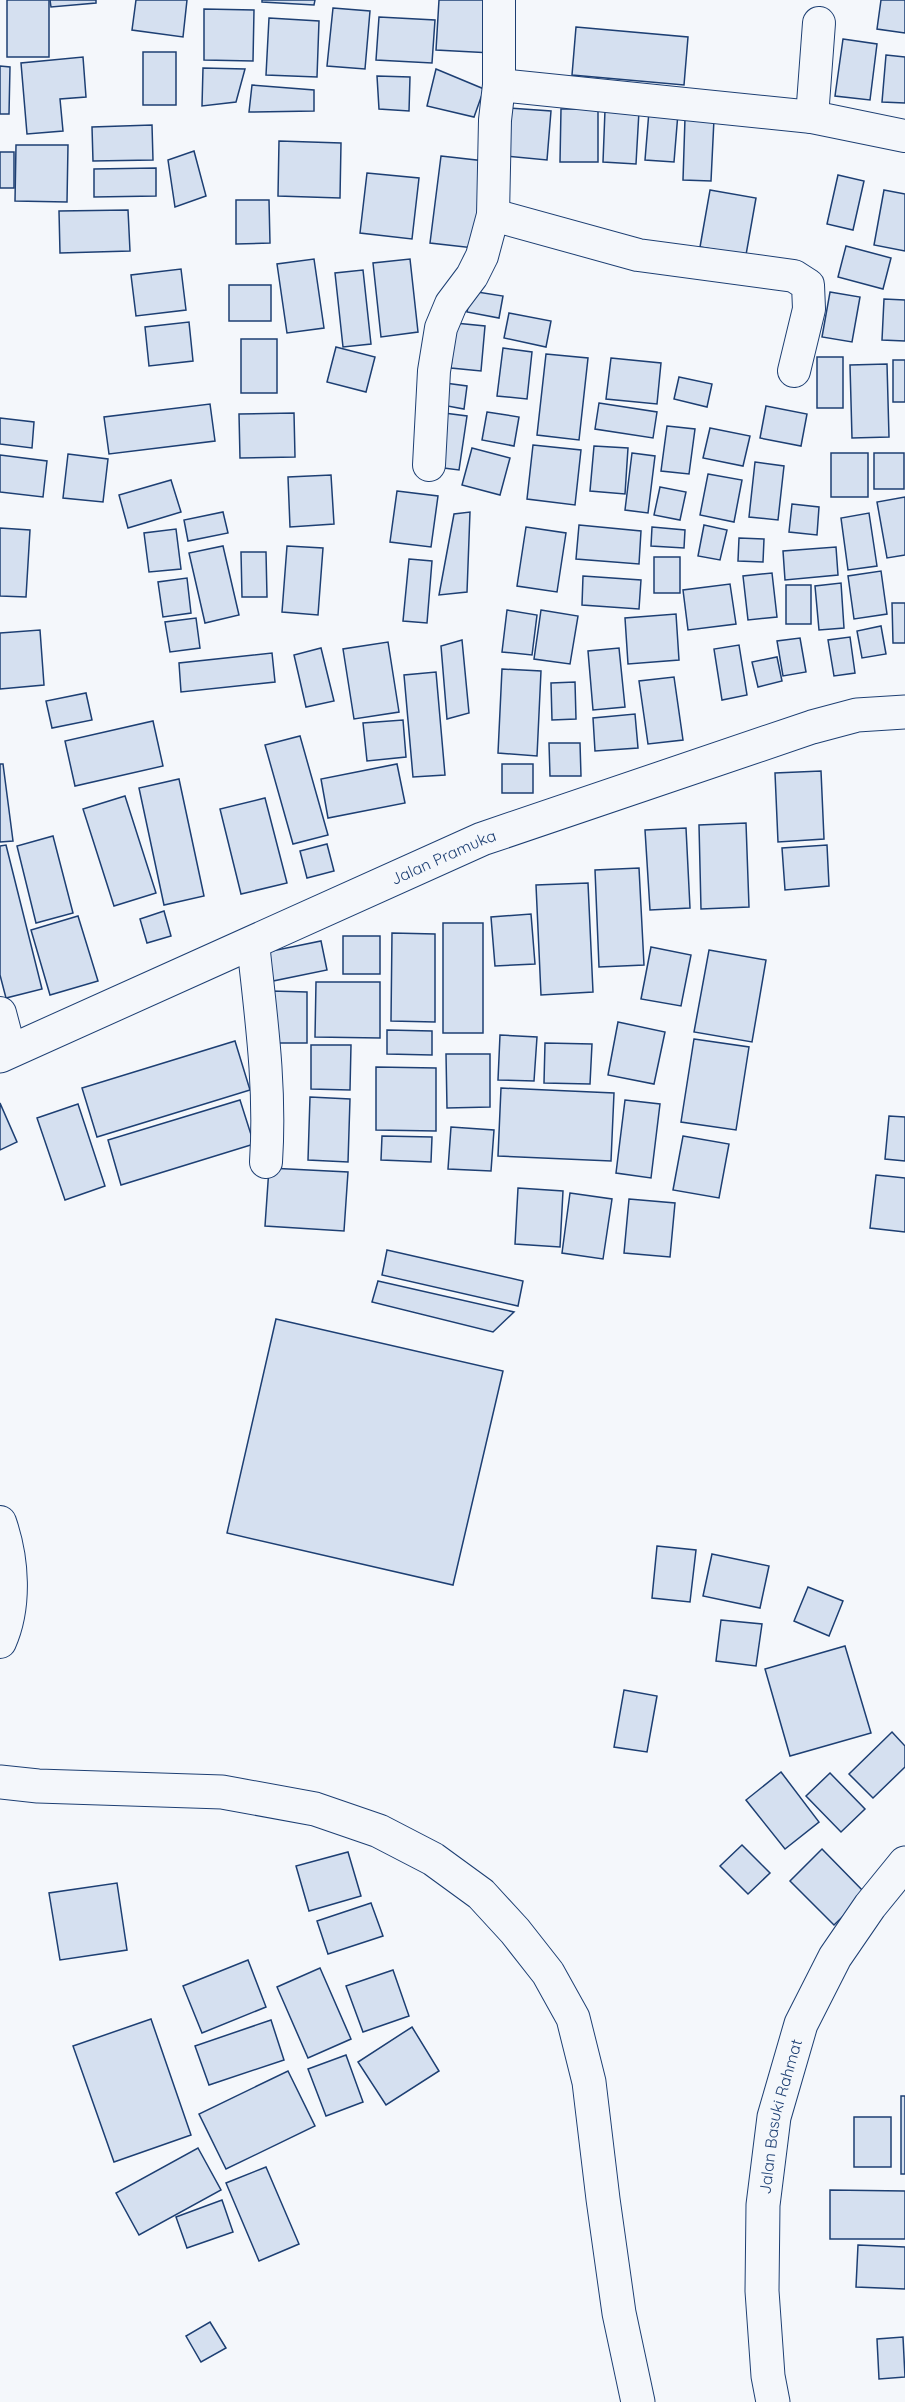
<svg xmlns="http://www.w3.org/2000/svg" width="905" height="2402" viewBox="0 0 905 2402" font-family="Quicksand,sans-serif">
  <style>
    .building { fill: #d5e0f0; stroke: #1d3f73; stroke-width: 1.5 }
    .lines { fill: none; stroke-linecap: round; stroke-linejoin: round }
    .street-casing { stroke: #1d3f73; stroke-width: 34 }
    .secondary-casing { stroke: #1d3f73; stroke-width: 35 }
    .highway-casing { stroke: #1d3f73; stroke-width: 35 }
    .street { stroke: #f4f7fb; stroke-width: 32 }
    .secondary { stroke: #f4f7fb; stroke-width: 33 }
    .highway { stroke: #f4f7fb; stroke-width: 33 }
    .labels { text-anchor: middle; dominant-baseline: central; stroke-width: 4.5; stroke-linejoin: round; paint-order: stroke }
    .street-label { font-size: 16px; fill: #1d3f73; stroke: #f4f7fb }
  </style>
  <rect width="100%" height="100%" fill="#f4f7fb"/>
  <g class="building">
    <rect x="7" y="0" width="42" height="57"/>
    <polygon points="50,0 96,0 96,3 51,7"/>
    <polygon points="136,0 187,0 183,37 132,30"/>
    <polygon points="262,0 315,0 314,5 262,2"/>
    <polygon points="439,0 492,0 492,53 436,50"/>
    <polygon points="881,0 905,0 905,33 877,29"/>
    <polygon points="333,8 370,11 365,69 327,66"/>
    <polygon points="204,9 254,10 253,61 204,60"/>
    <polygon points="379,17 435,20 432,63 376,60"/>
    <polygon points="269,18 319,21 317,77 266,75"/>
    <polygon points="576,27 688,37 684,85 572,75"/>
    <polygon points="843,39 877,44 870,100 835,96"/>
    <rect x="143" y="52" width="33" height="53"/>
    <polygon points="886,55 905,57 905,103 882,102"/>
    <polygon points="83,57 86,97 60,99 63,131 27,134 21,63"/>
    <polygon points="0,66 10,67 9,114 0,114"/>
    <polygon points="203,68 245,69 236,102 202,106"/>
    <polygon points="436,69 484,89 474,117 427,106"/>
    <polygon points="377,76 410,77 409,111 379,109"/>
    <polygon points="252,85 314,90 314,111 249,112"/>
    <polygon points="509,108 551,111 547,160 505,156"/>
    <polygon points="561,109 598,109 598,162 560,162"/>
    <polygon points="605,110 639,111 636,164 603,162"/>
    <polygon points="649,111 678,113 674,162 645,160"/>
    <polygon points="685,118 714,119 711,181 683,180"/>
    <polygon points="152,125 153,160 93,161 92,127"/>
    <polygon points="279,141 341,143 340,198 278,196"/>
    <polygon points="16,145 68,145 67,202 15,201"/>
    <polygon points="194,151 206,196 175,207 168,160"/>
    <rect x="0" y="152" width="14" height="36"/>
    <polygon points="441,156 485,161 474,248 430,243"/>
    <polygon points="156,168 156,196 94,197 94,169"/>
    <polygon points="367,173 419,178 412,239 360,233"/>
    <polygon points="838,175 864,181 853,230 827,224"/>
    <polygon points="710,190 756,198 746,255 700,247"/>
    <polygon points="884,190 905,194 905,251 874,245"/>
    <polygon points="236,200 269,200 270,243 236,244"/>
    <polygon points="128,210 130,251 60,253 59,211"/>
    <polygon points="846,246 891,258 883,289 838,277"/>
    <polygon points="314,259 324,328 287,333 277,264"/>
    <polygon points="410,259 418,332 381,337 373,263"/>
    <polygon points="181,269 186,310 136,316 131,275"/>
    <polygon points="363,270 371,344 343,347 335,273"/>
    <rect x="229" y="285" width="42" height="36"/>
    <polygon points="471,291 503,296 499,318 467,312"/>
    <polygon points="830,292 860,297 852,342 822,337"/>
    <polygon points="884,299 905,300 905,341 882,340"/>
    <polygon points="509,313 551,321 546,347 504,338"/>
    <polygon points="189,322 193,361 149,366 145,327"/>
    <polygon points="455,323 485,326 481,371 451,368"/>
    <rect x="241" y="339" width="36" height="54"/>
    <polygon points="336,347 375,357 366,392 327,382"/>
    <polygon points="503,348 532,352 527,399 497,396"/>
    <polygon points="546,354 588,358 579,440 537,435"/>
    <rect x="817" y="357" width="26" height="51"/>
    <polygon points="611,358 661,363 657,404 606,399"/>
    <rect x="893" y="360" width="12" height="42"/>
    <polygon points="887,364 889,437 852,438 850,365"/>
    <polygon points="679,377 712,384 707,407 674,399"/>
    <polygon points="445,383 467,386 464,409 442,405"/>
    <polygon points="599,403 657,412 653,438 595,429"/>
    <polygon points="210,404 215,441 109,454 104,417"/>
    <polygon points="766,406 807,414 801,446 760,438"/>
    <polygon points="487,412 519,417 514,446 482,440"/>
    <polygon points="294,413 295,457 240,458 239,414"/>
    <polygon points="444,413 467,416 459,470 436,467"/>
    <polygon points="0,418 34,422 32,448 0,444"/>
    <polygon points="667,426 695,429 689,474 661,471"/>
    <polygon points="710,428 750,436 743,466 703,458"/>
    <polygon points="533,445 581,450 575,505 527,499"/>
    <polygon points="594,446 628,448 625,494 590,491"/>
    <polygon points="472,448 510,458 500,495 462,485"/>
    <polygon points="632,453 655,456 648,513 625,510"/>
    <rect x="831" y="453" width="37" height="44"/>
    <rect x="874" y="453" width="30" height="36"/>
    <polygon points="68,454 108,459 103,502 63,498"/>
    <polygon points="0,455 47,461 43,497 0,492"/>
    <polygon points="755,462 784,466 778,520 749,517"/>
    <polygon points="708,474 742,480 734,522 700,515"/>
    <polygon points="331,475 334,524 290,527 288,477"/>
    <polygon points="171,480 181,512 128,528 119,495"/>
    <polygon points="660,487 686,492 680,520 654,515"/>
    <polygon points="397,491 438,496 431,547 390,542"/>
    <polygon points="905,497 905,555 887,558 877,502"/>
    <polygon points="792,504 819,507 817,535 789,532"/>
    <polygon points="223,512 228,533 188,541 184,520"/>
    <polygon points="470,512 467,592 439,595 454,514"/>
    <polygon points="869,513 877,566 848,570 841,518"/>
    <polygon points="579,525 641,531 639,564 576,559"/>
    <polygon points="704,525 727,530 720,560 698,556"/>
    <polygon points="526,527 566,533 557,592 517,586"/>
    <polygon points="652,527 685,530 684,548 651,546"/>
    <polygon points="0,528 30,530 26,597 0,596"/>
    <polygon points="176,529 181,569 149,572 144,533"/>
    <polygon points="739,538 764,539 763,562 738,561"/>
    <polygon points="223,546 239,615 205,623 189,553"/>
    <polygon points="287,546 323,548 318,615 282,612"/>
    <polygon points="836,547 838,575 785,580 783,551"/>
    <polygon points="241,552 266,552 267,597 242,597"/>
    <rect x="654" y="557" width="26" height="36"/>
    <polygon points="409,559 432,561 427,623 403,621"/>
    <polygon points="881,571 887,614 854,619 848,576"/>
    <polygon points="772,573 777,617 748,620 743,576"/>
    <polygon points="583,576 641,580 639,609 582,605"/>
    <polygon points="187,578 191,613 163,617 158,582"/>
    <polygon points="841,583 844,628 819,630 815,586"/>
    <polygon points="730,584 736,624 688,630 683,590"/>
    <rect x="786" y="585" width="25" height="39"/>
    <polygon points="892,603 905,603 905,643 893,643"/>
    <polygon points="507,610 537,615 532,655 502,652"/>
    <polygon points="541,610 578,616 570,664 534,659"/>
    <polygon points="676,614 679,660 628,664 625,618"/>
    <polygon points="196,618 200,648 170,652 165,622"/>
    <polygon points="881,626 886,654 862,658 857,631"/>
    <polygon points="40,630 44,685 0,689 0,633"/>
    <polygon points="850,637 855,673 834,676 828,640"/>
    <polygon points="800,638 806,672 783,676 777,641"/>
    <polygon points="462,640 469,713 447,719 441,646"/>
    <polygon points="388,642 399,712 354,719 343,649"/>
    <polygon points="739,645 747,695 722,700 714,649"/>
    <polygon points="321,648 334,701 306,707 294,655"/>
    <polygon points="619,648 625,707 593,710 588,651"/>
    <polygon points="272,653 275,682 181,692 179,663"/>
    <polygon points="777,657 782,681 758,687 752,662"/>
    <polygon points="502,669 541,671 537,756 498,753"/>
    <polygon points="436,672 445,775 413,777 404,675"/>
    <polygon points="674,677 683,740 648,744 639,681"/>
    <polygon points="575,682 576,719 552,720 551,683"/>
    <polygon points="86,693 92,720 52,728 46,701"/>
    <polygon points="635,714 638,748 595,751 593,718"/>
    <polygon points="403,720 406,757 367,761 363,723"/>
    <polygon points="153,721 163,766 75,786 65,741"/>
    <polygon points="300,736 328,835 293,844 265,745"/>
    <polygon points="549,743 580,743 581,776 550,776"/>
    <polygon points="0,764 3,764 13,841 0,842"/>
    <polygon points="397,764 405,803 328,818 321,779"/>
    <rect x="502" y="764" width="31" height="29"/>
    <polygon points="821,771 824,839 778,842 775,773"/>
    <polygon points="179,779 204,896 164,905 139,788"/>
    <polygon points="125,796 156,893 114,906 83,809"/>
    <polygon points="265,798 287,883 241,894 220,809"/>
    <polygon points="746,823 749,907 701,909 699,825"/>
    <polygon points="686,828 690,908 650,910 645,830"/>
    <polygon points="53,836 73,913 36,923 17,846"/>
    <polygon points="327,844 334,871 307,878 300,851"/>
    <polygon points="6,845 42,989 6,998 0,975 0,846"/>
    <polygon points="827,845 829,886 785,890 782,848"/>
    <polygon points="639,868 644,965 599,967 595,870"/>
    <polygon points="588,883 593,992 541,995 536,885"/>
    <polygon points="164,911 171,936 147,943 140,919"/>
    <polygon points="531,914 535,964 495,966 491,917"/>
    <polygon points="78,916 98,981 50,995 31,930"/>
    <rect x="443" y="923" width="40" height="110"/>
    <polygon points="392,933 435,934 435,1022 391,1021"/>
    <rect x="343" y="936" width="37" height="38"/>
    <polygon points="321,941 327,970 268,982 262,953"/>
    <polygon points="651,947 691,955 681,1006 641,999"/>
    <polygon points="709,950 766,960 752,1042 694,1032"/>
    <polygon points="316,982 380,982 380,1038 315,1037"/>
    <polygon points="271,991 307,992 307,1043 271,1043"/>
    <polygon points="618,1022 665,1032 654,1084 608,1075"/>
    <polygon points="387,1030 432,1031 432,1055 387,1054"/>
    <polygon points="500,1035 537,1037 534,1081 498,1080"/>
    <polygon points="694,1039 749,1047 736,1130 681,1122"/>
    <polygon points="235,1041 250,1090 97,1137 82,1088"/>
    <polygon points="545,1043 592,1044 590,1084 544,1083"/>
    <polygon points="311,1045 351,1045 350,1090 311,1089"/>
    <polygon points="446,1054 490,1054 490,1107 447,1108"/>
    <polygon points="376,1067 436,1068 436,1131 376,1130"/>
    <polygon points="501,1088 614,1093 611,1161 498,1156"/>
    <polygon points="310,1097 350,1099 348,1162 308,1160"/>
    <polygon points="240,1100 254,1144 121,1185 108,1140"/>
    <polygon points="625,1100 660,1104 651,1178 616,1173"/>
    <polygon points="0,1103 17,1142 0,1150"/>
    <polygon points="78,1104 105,1186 65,1200 37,1118"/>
    <polygon points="889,1116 905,1117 905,1161 885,1159"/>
    <polygon points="451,1127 494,1130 491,1171 448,1169"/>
    <polygon points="382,1136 432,1137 431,1162 381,1160"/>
    <polygon points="683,1136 729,1144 719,1198 673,1190"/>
    <polygon points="269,1168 348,1172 344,1231 265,1226"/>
    <polygon points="876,1175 905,1178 905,1232 870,1228"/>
    <polygon points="518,1188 563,1191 560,1247 515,1244"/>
    <polygon points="570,1193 612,1199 603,1259 562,1253"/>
    <polygon points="629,1199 675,1203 670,1257 624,1253"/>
    <polygon points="387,1250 523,1281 518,1306 382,1275"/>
    <polygon points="378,1281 514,1312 493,1332 372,1302"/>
    <polygon points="276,1319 503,1371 453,1585 227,1533"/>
    <polygon points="657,1546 696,1550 690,1602 652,1598"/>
    <polygon points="712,1554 769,1566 760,1608 703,1596"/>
    <polygon points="808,1587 843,1601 829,1636 794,1621"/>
    <polygon points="721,1620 762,1624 756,1666 716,1661"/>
    <polygon points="845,1646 871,1733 790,1756 765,1669"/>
    <polygon points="624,1690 657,1696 647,1752 614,1747"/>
    <polygon points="892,1732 905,1746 905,1767 873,1798 849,1774"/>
    <polygon points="781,1772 819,1822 785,1849 746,1800"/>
    <polygon points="830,1773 865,1809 841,1832 806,1796"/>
    <polygon points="742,1845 770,1873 748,1894 720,1866"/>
    <polygon points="822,1849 866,1894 834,1925 790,1881"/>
    <polygon points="348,1852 361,1896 309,1911 296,1866"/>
    <polygon points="117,1883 127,1950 60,1960 49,1893"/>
    <polygon points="371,1903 383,1936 328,1954 317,1921"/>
    <polygon points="248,1960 266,2007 202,2033 183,1986"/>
    <polygon points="320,1968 351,2039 308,2058 277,1987"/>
    <polygon points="393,1970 409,2016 363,2032 346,1986"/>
    <polygon points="151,2019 191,2135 114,2162 73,2046"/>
    <polygon points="271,2020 284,2060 209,2085 195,2046"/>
    <polygon points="412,2027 439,2071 386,2105 358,2062"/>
    <polygon points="346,2055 363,2102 326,2116 308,2069"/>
    <polygon points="288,2071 315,2126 226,2169 199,2114"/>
    <rect x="901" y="2096" width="4" height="78"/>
    <rect x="854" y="2117" width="37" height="50"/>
    <polygon points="198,2148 221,2190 139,2235 116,2193"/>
    <polygon points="266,2167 299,2244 259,2261 226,2183"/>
    <polygon points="830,2190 905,2191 905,2239 830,2239"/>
    <polygon points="222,2200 233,2232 187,2248 176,2217"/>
    <polygon points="858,2245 905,2247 905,2289 856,2287"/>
    <polygon points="210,2322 226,2348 201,2362 186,2336"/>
    <polygon points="903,2337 905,2377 879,2379 877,2339"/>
  </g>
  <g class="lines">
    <g class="street-casing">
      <g id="street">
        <polyline points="499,85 812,117 905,136"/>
        <polyline points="812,117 819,23"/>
        <polyline points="493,215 638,255 794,276 808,285 809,309 794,371"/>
        <polyline points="429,465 434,371 441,328 451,304 472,276 482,256 493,215 495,120 499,85 499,0"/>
        <path d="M253,943C261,1017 271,1087 266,1162"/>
        <polyline points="0,1013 10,1051"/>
        <path d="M0,1522C13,1559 16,1606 0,1642"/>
      </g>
    </g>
    <g class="secondary-casing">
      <g id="secondary">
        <path id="s1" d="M0,1056L482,839L812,727L857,715L905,712"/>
        <polyline points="0,1782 38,1786 222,1792 315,1809 379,1831 433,1859 481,1894 515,1931 548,1973 573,2018 589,2082 603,2199 619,2313 638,2402"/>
      </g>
    </g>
    <g class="highway-casing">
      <g id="highway">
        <path id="s2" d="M773,2402L768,2376L762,2291L763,2205L774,2117L801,2024L835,1957L870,1906L905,1863"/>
      </g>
    </g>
    <use href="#street" class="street"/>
    <use href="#secondary" class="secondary"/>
    <use href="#highway" class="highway"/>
  </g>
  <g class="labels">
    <g class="street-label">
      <text stroke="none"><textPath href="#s1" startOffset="486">Jalan Pramuka</textPath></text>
      <text stroke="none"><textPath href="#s2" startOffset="288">Jalan Basuki Rahmat</textPath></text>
    </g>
  </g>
</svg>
